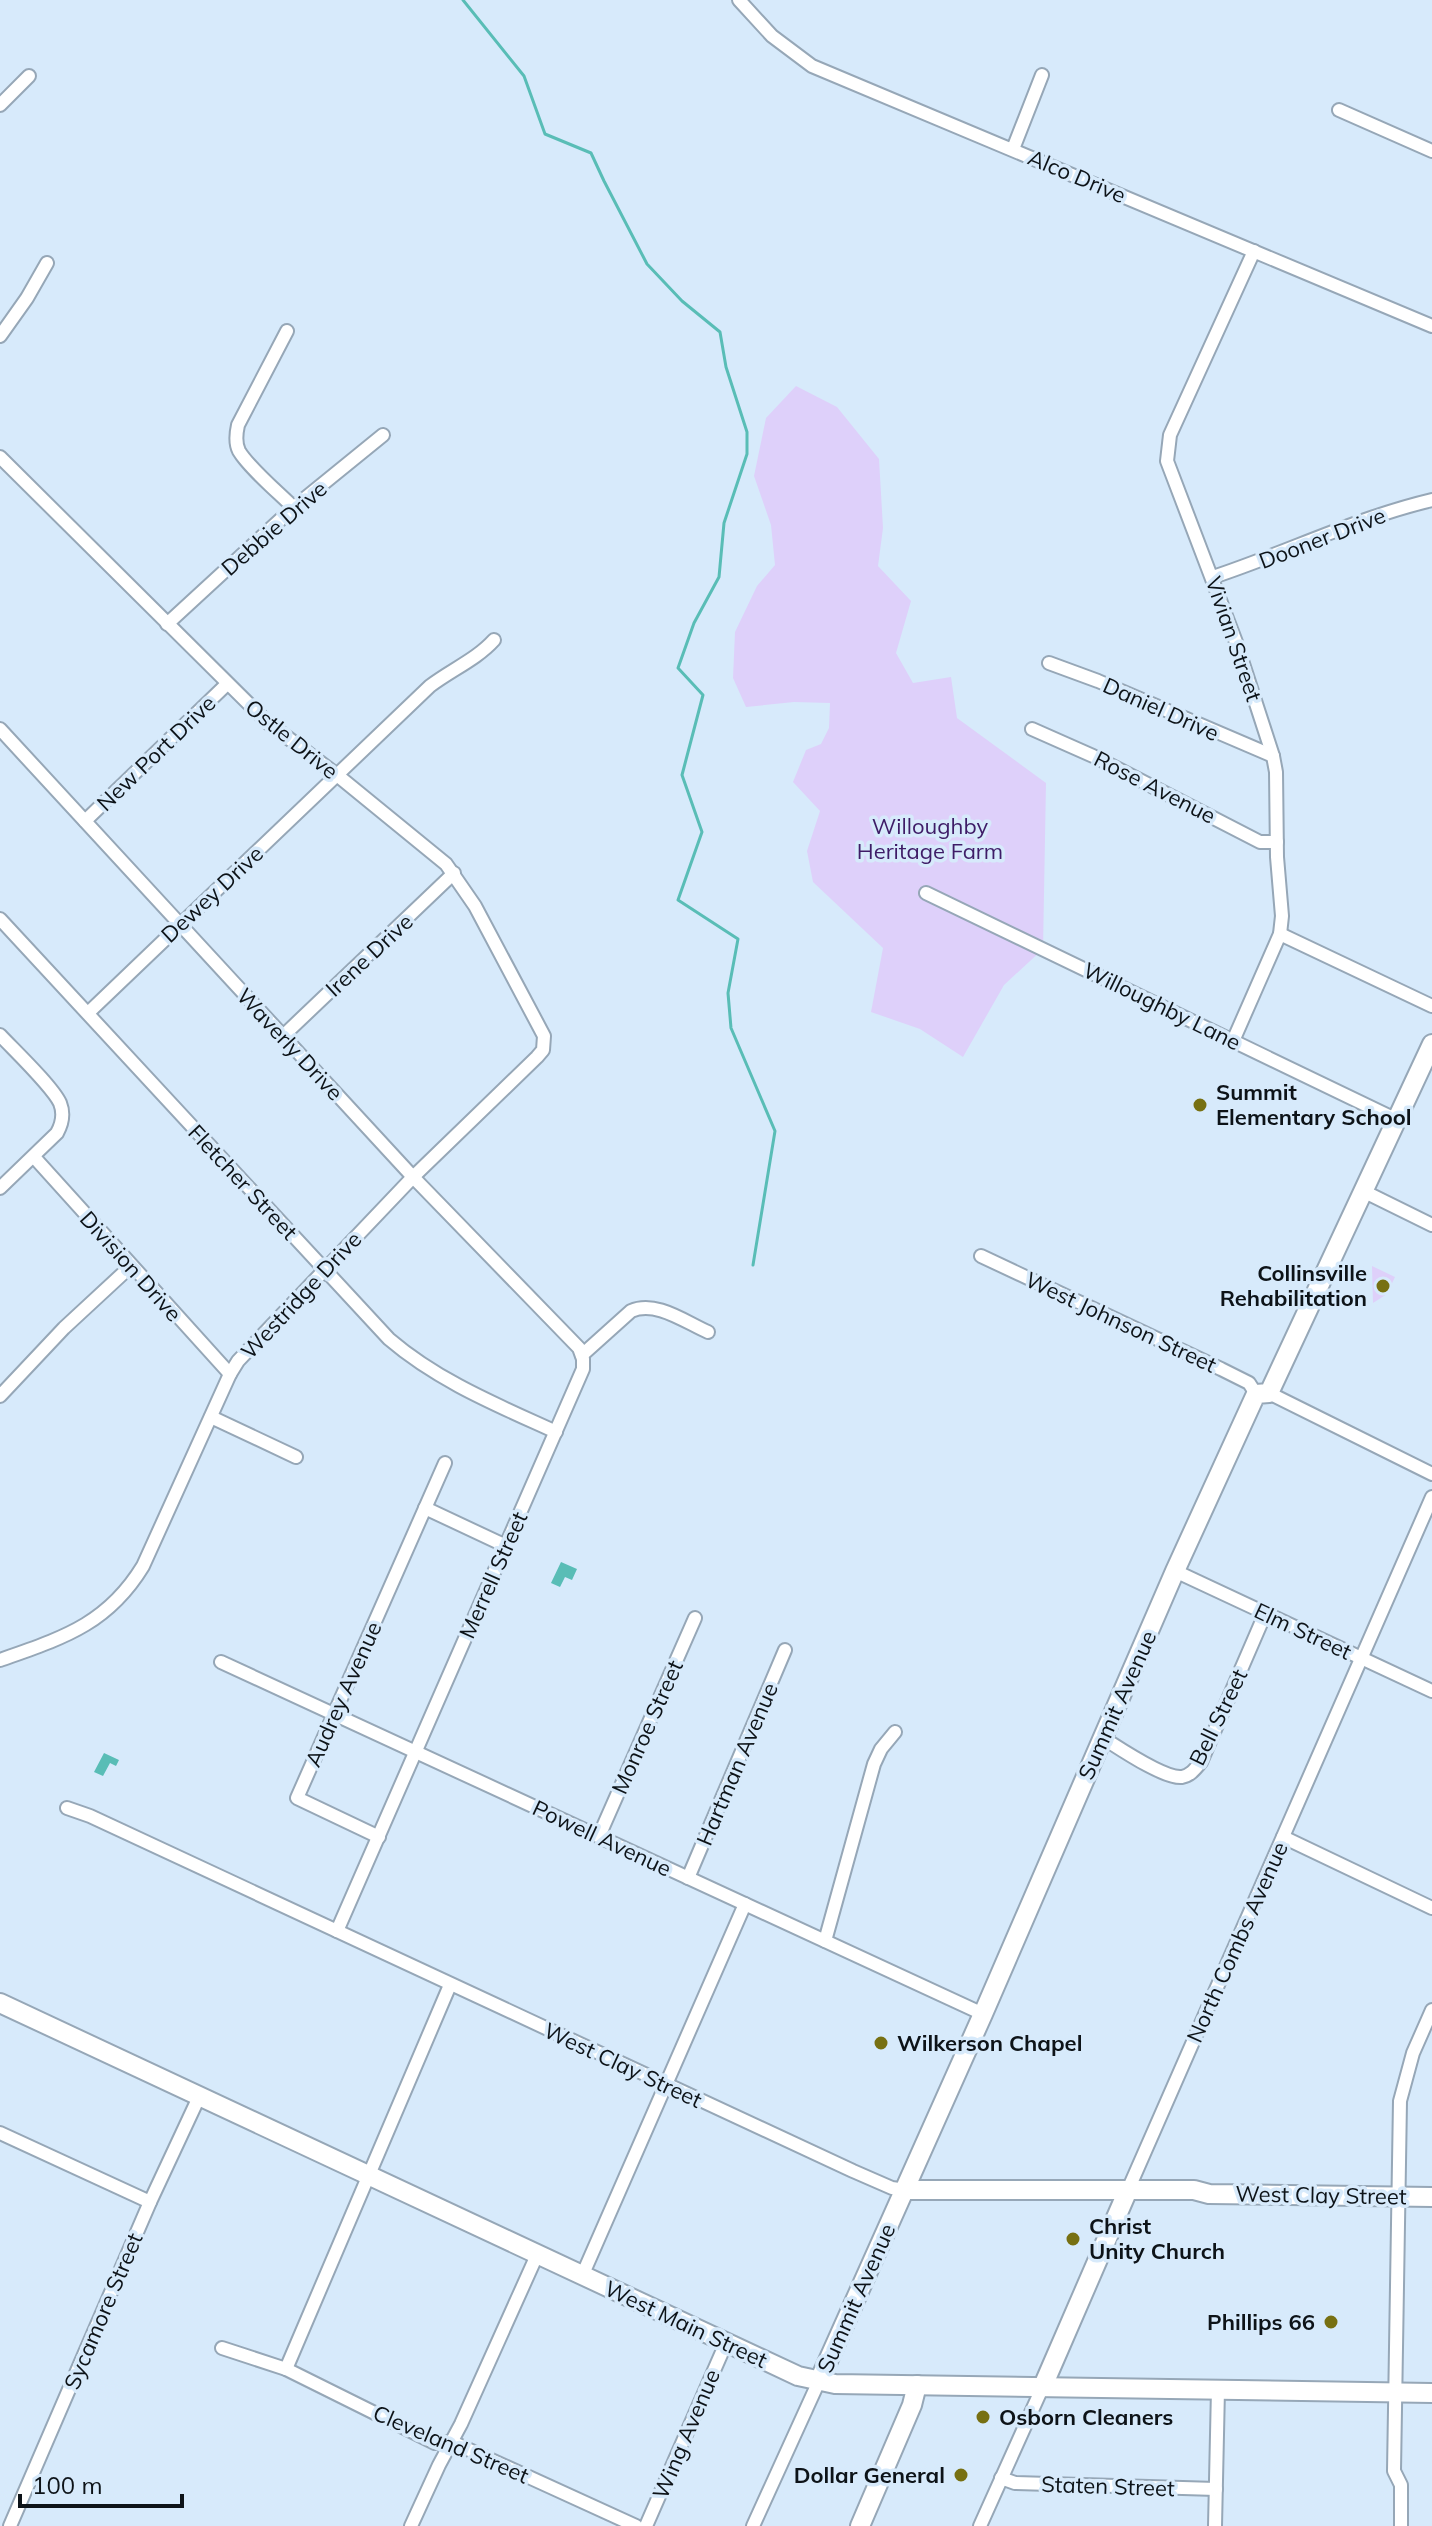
<svg xmlns="http://www.w3.org/2000/svg" width="1432" height="2526" viewBox="0 0 1432 2526" font-family="Mulish,sans-serif">
  <style>
    .green { fill: #ded0fa }
    .water { fill: #59bdb6 }
    .lines { fill: none; stroke-linecap: round; stroke-linejoin: round }
    .stream { stroke: #59bdb6; stroke-width: 3 }
    .street-casing { stroke: #96a7b7; stroke-width: 16 }
    .secondary-casing { stroke: #96a7b7; stroke-width: 22 }
    .street { stroke: #fff; stroke-width: 12 }
    .secondary { stroke: #fff; stroke-width: 18 }
    .poi-dot { fill: #777012; stroke: #d7eafb; stroke-width: 3 }
    .labels { text-anchor: middle; dominant-baseline: central; stroke-width: 7; stroke-linejoin: round; paint-order: stroke }
    .street-label { font-size: 22px; fill: #0d1318; stroke: #d7eafb }
    .park-label { font-size: 22px; fill: #3e1c67; stroke: #d7eafb }
    .poi-label { font-size: 22px; font-weight: bold; fill: #0d1318; stroke: #d7eafb; text-anchor: start }
  </style>
  <rect width="100%" height="100%" fill="#d7eafb"/>
  <g class="green">
    <polygon points="796,386 837,407 879,459 883,528 878,566 911,601 896,653 913,683 951,677 957,718 1046,783 1043,949 1004,985 963,1057 920,1029 871,1012 883,948 813,882 807,851 820,811 793,782 806,750 821,744 829,728 830,703 794,702 746,707 733,678 735,632 757,586 775,565 771,525 754,476 766,418"/>
    <polygon points="1372,1266 1395,1277 1387,1294 1373,1303"/>
  </g>
  <g class="water">
    <polygon points="561,1562 577,1569 572,1580 565,1577 560,1587 551,1583"/>
    <polygon points="104,1753 119,1760 116,1766 110,1763 103,1776 94,1772"/>
  </g>
  <g class="lines">
    <polyline class="stream" points="463,0 524,76 545,134 591,153 604,181 647,264 682,301 720,332 726,367 747,432 747,454 724,523 719,577 694,623 678,668 703,695 682,775 702,832 678,900 738,939 728,993 731,1028 775,1131 753,1265"/>
    <g class="street-casing">
      <g id="street">
        <polyline points="739,0 772,36 812,66 1432,326"/>
        <polyline points="0,105 29,76"/>
        <polyline points="1339,110 1432,151"/>
        <polyline points="1013,149 1042,75"/>
        <path d="M287,331L238,425C236,434 235,443 239,451C249,468 279,493 294,508"/>
        <polyline points="0,336 27,298 47,263"/>
        <path d="M0,457L267,722L337,775L446,864L475,906L544,1036L543,1050L537,1057L413,1177L238,1361L230,1374L143,1566C107,1625 62,1638 0,1660"/>
        <path d="M1213,577C1286,553 1356,518 1432,500"/>
        <polyline points="167,624 292,509 383,435"/>
        <polyline points="1049,663 1098,681 1273,756"/>
        <polyline points="0,729 413,1177 579,1348 583,1359 583,1369 337,1931"/>
        <polyline points="1032,729 1093,756 1260,842 1277,842"/>
        <polyline points="85,821 227,684"/>
        <polyline points="926,893 1397,1120"/>
        <path d="M0,919L389,1339C438,1381 497,1405 556,1432"/>
        <polyline points="1280,934 1432,1006"/>
        <path d="M88,1013L430,686C451,670 477,659 494,640"/>
        <path d="M0,1035C14,1050 52,1086 60,1103C64,1113 62,1124 57,1133L0,1188"/>
        <polyline points="283,1036 454,873"/>
        <polyline points="1233,1041 1280,934 1282,916 1277,857 1276,772 1273,756 1236,642 1167,461 1170,435 1254,251"/>
        <polyline points="34,1157 230,1374"/>
        <polyline points="1363,1191 1432,1225"/>
        <polyline points="981,1256 1221,1369 1249,1383 1256,1394"/>
        <path d="M582,1355L631,1311C656,1300 685,1322 708,1332"/>
        <polyline points="1269,1393 1432,1474"/>
        <polyline points="0,1396 64,1328 131,1266"/>
        <polyline points="211,1417 296,1457"/>
        <polyline points="425,1508 506,1546"/>
        <polyline points="1175,1571 1432,1691"/>
        <polyline points="221,1662 983,2014"/>
        <path d="M1103,1738C1119,1748 1164,1779 1182,1777C1191,1775 1195,1769 1201,1762L1265,1614"/>
        <polyline points="67,1808 90,1816 853,2171 892,2188 905,2190"/>
        <polyline points="599,1836 695,1618"/>
        <polyline points="379,1837 297,1798 445,1463"/>
        <polyline points="1283,1837 1432,1908"/>
        <polyline points="688,1878 785,1650"/>
        <polyline points="825,1941 874,1764 881,1749 895,1732"/>
        <polyline points="0,2133 150,2202"/>
        <polyline points="1128,2190 1432,1497"/>
        <polyline points="582,2276 745,1904"/>
        <polyline points="222,2348 286,2369 435,2443 452,2442 636,2526"/>
        <polyline points="286,2369 450,1985"/>
        <polyline points="1001,2478 1015,2483 1216,2489"/>
        <polyline points="10,2526 150,2202 199,2097"/>
        <polyline points="411,2526 439,2465 461,2424 537,2255"/>
        <polyline points="646,2526 726,2343"/>
        <polyline points="753,2526 819,2381"/>
        <polyline points="980,2526 1043,2386"/>
        <polyline points="1215,2526 1218,2389"/>
        <polyline points="1401,2526 1401,2485 1394,2471 1400,2101 1413,2053 1432,2010"/>
      </g>
    </g>
    <g class="secondary-casing">
      <g id="secondary">
        <polyline points="0,2003 798,2376 835,2384 1432,2393"/>
        <polyline points="905,2190 1194,2190 1209,2194 1432,2197"/>
        <polyline points="819,2381 983,2014 1175,1571 1256,1394 1269,1393 1432,1044"/>
        <polyline points="1043,2386 1128,2190"/>
        <polyline points="860,2526 912,2405 917,2385"/>
      </g>
    </g>
    <use href="#street" class="street"/>
    <use href="#secondary" class="secondary"/>
  </g>
  <g class="poi-dot">
    <circle cx="1200" cy="1105" r="8"/>
    <circle cx="1383" cy="1286" r="8"/>
    <circle cx="881" cy="2043" r="8"/>
    <circle cx="1073" cy="2239" r="8"/>
    <circle cx="1331" cy="2322" r="8"/>
    <circle cx="983" cy="2417" r="8"/>
    <circle cx="961" cy="2475" r="8"/>
  </g>
  <g class="labels">
    <g class="street-label">
      <text transform="translate(1077 176) rotate(23)">Alco Drive</text>
      <text transform="translate(274 528) rotate(-41)">Debbie Drive</text>
      <text transform="translate(1322 538) rotate(-21)">Dooner Drive</text>
      <text transform="translate(1234 639) rotate(71)">Vivian Street</text>
      <text transform="translate(1161 709) rotate(24)">Daniel Drive</text>
      <text transform="translate(292 739) rotate(39)">Ostle Drive</text>
      <text transform="translate(156 753) rotate(-44)">New Port Drive</text>
      <text transform="translate(1155 787) rotate(27)">Rose Avenue</text>
      <text transform="translate(212 894) rotate(-43)">Dewey Drive</text>
      <text transform="translate(369 955) rotate(-43)">Irene Drive</text>
      <text transform="translate(1162 1006) rotate(26)">Willoughby Lane</text>
      <text transform="translate(290 1044) rotate(47)">Waverly Drive</text>
      <text transform="translate(243 1182) rotate(47)">Fletcher Street</text>
      <text transform="translate(131 1266) rotate(48)">Division Drive</text>
      <text transform="translate(301 1295) rotate(-47)">Westridge Drive</text>
      <text transform="translate(1121 1322) rotate(25)">West Johnson Street</text>
      <text transform="translate(493 1575) rotate(-66)">Merrell Street</text>
      <text transform="translate(1303 1631) rotate(25)">Elm Street</text>
      <text transform="translate(343 1694) rotate(-66)">Audrey Avenue</text>
      <text transform="translate(1117 1705) rotate(-66)">Summit Avenue</text>
      <text transform="translate(1218 1717) rotate(-64)">Bell Street</text>
      <text transform="translate(647 1727) rotate(-66)">Monroe Street</text>
      <text transform="translate(737 1764) rotate(-67)">Hartman Avenue</text>
      <text transform="translate(602 1838) rotate(25)">Powell Avenue</text>
      <text transform="translate(1237 1942) rotate(-66)">North Combs Avenue</text>
      <text transform="translate(623 2065) rotate(25)">West Clay Street</text>
      <text transform="translate(1321 2195) rotate(1)">West Clay Street</text>
      <text transform="translate(856 2298) rotate(-66)">Summit Avenue</text>
      <text transform="translate(103 2311) rotate(-67)">Sycamore Street</text>
      <text transform="translate(686 2324) rotate(25)">West Main Street</text>
      <text transform="translate(686 2434) rotate(-67)">Wing Avenue</text>
      <text transform="translate(451 2444) rotate(23)">Cleveland Street</text>
      <text transform="translate(1108 2486) rotate(2)">Staten Street</text>
    </g>
    <g class="park-label">
      <text x="930" y="826">Willoughby<tspan x="930" dy="25">Heritage Farm</tspan></text>
    </g>
    <g class="poi-label">
      <text x="1216" y="1092">Summit<tspan x="1216" dy="25">Elementary School</tspan></text>
      <text x="1367" y="1273" text-anchor="end">Collinsville<tspan x="1367" dy="25">Rehabilitation</tspan></text>
      <text x="897" y="2043">Wilkerson Chapel</text>
      <text x="1089" y="2226">Christ<tspan x="1089" dy="25">Unity Church</tspan></text>
      <text x="1315" y="2322" text-anchor="end">Phillips 66</text>
      <text x="999" y="2417">Osborn Cleaners</text>
      <text x="945" y="2475" text-anchor="end">Dollar General</text>
    </g>
  </g>
  <path d="M20 2494v12h162v-12" fill="none" stroke="#0d1318" stroke-width="4"/>
  <text x="32" y="2494" font-size="24" fill="#0d1318" stroke="#d7eafb" stroke-width="6" paint-order="stroke">100 m</text>
</svg>
